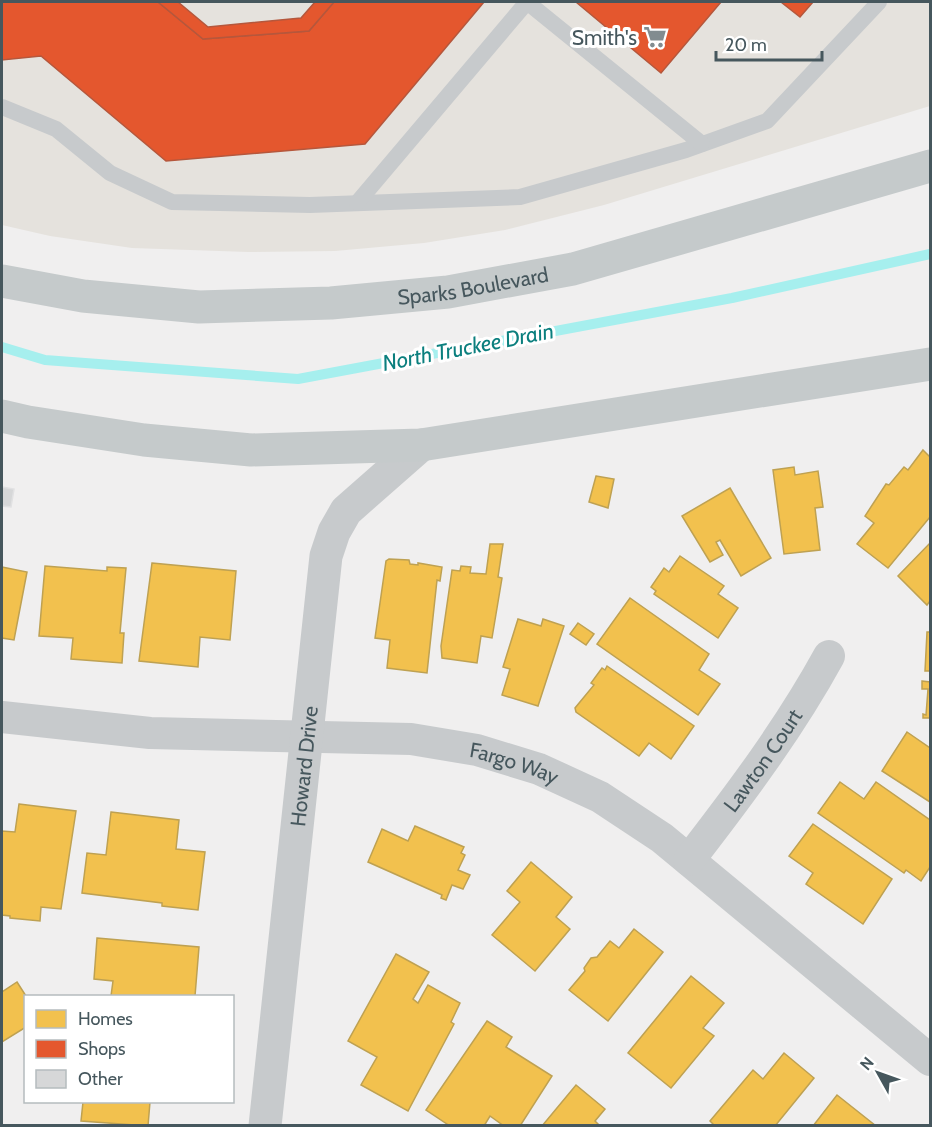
<svg xmlns="http://www.w3.org/2000/svg" width="932" height="1127" viewBox="0 0 932 1127" font-family="Cabin,sans-serif">
  <style>
    .commercial { fill: #e5e2dd }
    .homes { fill: #f2c14e; stroke: #bea152; stroke-width: 1.5 }
    .shops { fill: #e4572e; stroke: #b5573c; stroke-width: 1.5 }
    .lines { fill: none; stroke-linecap: round; stroke-linejoin: round }
    .stream { stroke: #a6efee; stroke-width: 10 }
    .building { fill: #d6d7d8; stroke: #e1e1e2; stroke-width: 1.5 }
    .service { stroke: #c7cacc; stroke-width: 16 }
    .minor { stroke: #c7cacc; stroke-width: 32 }
    .tertiary { stroke: #c7cacc; stroke-width: 33 }
    .primary { stroke: #c5cacb; stroke-width: 33 }
    .labels { text-anchor: middle; dominant-baseline: central; stroke-width: 6; stroke-linejoin: round; paint-order: stroke }
    .poi-label { font-size: 21px; fill: #46575d; stroke: #fff; text-anchor: end }
    .street-label { font-size: 21px; fill: #46575d; stroke: #fff }
    .water-label { font-size: 22px; font-style: italic; fill: #0b7f7e; stroke: #fff }
  </style>
  <rect width="100%" height="100%" fill="#f0efef"/>
  <polygon class="commercial" points="2,2 930,2 930,106 604,205 505,230 424,243 335,251 248,252 132,248 50,236 2,225"/>
  <g class="homes">
    <polygon points="923,450 930,457 930,517 888,568 857,544 874,523 865,516 886,484 889,485 904,467 908,470"/>
    <polygon points="794,467 795,475 818,471 823,507 815,508 820,550 784,554 773,470"/>
    <polygon points="596,476 614,479 608,508 589,502"/>
    <polygon points="730,488 771,558 741,576 720,540 716,542 723,555 710,562 682,516"/>
    <polygon points="930,543 930,601 927,605 898,576"/>
    <polygon points="490,544 503,544 498,577 502,578 492,638 481,636 477,663 442,658 441,646 452,570 460,571 461,566 471,567 470,573 486,574"/>
    <polygon points="680,556 724,586 718,594 738,608 718,638 654,594 656,591 651,587 664,568 669,572"/>
    <polygon points="389,559 409,560 410,564 418,565 418,563 442,567 440,581 437,580 427,673 387,668 390,640 375,638 386,561"/>
    <polygon points="152,563 236,571 230,640 200,637 198,667 139,661"/>
    <polygon points="45,566 107,571 107,567 126,568 120,633 124,633 122,663 71,659 73,638 39,636"/>
    <polygon points="2,567 27,572 14,640 2,638"/>
    <polygon points="630,598 709,654 699,670 720,684 698,715 597,644"/>
    <polygon points="518,619 541,626 543,619 564,626 538,706 502,695 510,669 503,667"/>
    <polygon points="578,623 594,634 586,645 570,634"/>
    <polygon points="927,632 930,632 930,671 925,671"/>
    <polygon points="607,666 694,726 671,759 649,743 639,756 576,712 575,708 594,685 591,683 602,668 605,670"/>
    <polygon points="922,681 930,682 930,718 923,718 923,714 926,715 928,689 922,689"/>
    <polygon points="907,732 930,748 930,802 882,771"/>
    <polygon points="840,782 864,799 876,782 930,820 930,867 921,881 906,870 904,873 818,813"/>
    <polygon points="19,804 76,811 61,909 41,907 40,921 10,918 10,916 2,915 2,831 15,832"/>
    <polygon points="111,812 179,820 176,849 205,852 198,910 162,906 162,903 82,893 87,853 106,855"/>
    <polygon points="813,824 892,879 863,924 806,884 813,873 789,856"/>
    <polygon points="415,826 464,847 461,853 465,855 458,870 470,875 463,889 452,885 446,900 441,898 442,895 368,862 382,829 408,841"/>
    <polygon points="531,862 572,897 556,917 570,929 535,971 492,935 520,902 507,891"/>
    <polygon points="634,929 663,952 608,1021 569,990 585,971 584,968 591,958 597,957 610,941 619,948"/>
    <polygon points="97,938 199,947 195,996 111,996 113,981 94,979"/>
    <polygon points="396,954 429,972 413,999 418,1003 428,985 460,1003 451,1022 454,1024 408,1111 361,1085 377,1057 348,1041"/>
    <polygon points="691,976 724,1003 703,1028 714,1036 671,1088 628,1053"/>
    <polygon points="17,982 26,996 26,1027 2,1042 2,992"/>
    <polygon points="487,1021 512,1037 506,1047 552,1076 520,1126 504,1126 490,1116 484,1126 450,1126 426,1110"/>
    <polygon points="784,1053 814,1078 775,1126 715,1126 710,1121 753,1070 763,1079"/>
    <polygon points="576,1085 605,1109 595,1121 600,1126 542,1126"/>
    <polygon points="837,1095 876,1126 813,1126"/>
    <polygon points="83,1102 150,1102 148,1126 81,1121"/>
  </g>
  <g class="shops">
    <polygon points="2,2 158,2 203,39 309,31 334,2 484,2 365,144 166,161 41,56 2,60"/>
    <polygon points="158,2 178,2 208,27 301,18 315,2 334,2 309,31 203,39"/>
    <polygon points="576,2 721,2 661,73"/>
    <polygon points="781,2 813,2 800,17"/>
  </g>
  <g class="lines">
    <polyline class="stream" points="2,347 45,360 298,379 732,298 930,254"/>
  </g>
  <polygon class="building" points="2,487 14,489 11,507 2,506"/>
  <g class="lines">
    <g class="service">
      <polyline points="2,107 56,129 110,173 172,202 310,205 520,197 686,150 767,121 879,2"/>
      <polyline points="357,203 527,2 702,144"/>
    </g>
    <g class="minor">
      <path id="s1" d="M2,717L150,733L411,739L477,750L539,769L600,797L662,838L930,1060"/>
      <path id="s2" d="M689,860C740,794 789,729 829,656"/>
    </g>
    <path class="tertiary" id="s3" d="M265,1126L326,556L334,532L346,511L421,445"/>
    <g class="primary">
      <path id="s4" d="M2,281L83,296L199,307L331,303L448,292L573,269L930,166"/>
      <polyline points="2,416 28,422 144,440 251,450 421,445 930,364"/>
    </g>
  </g>
  <defs>
    <g id="supermarket-bare" transform="scale(1.8)"><path d="M-6-5.5h2.5l.6 2H6L4.5 2H-2.5L-4.4-4H-6ZM-1.5 3.2a1.3 1.3 0 1 0 .1 0ZM3 3.2a1.3 1.3 0 1 0 .1 0Z" fill="#828c90" stroke="#fff" stroke-width="2.5" paint-order="stroke"/></g>
  </defs>
  <g fill-rule="evenodd">
    <use href="#supermarket-bare" x="655" y="37"/>
  </g>
  <g class="labels">
    <g class="poi-label">
      <text x="637" y="37">Smith's</text>
    </g>
    <g class="street-label">
      <text stroke="none"><textPath href="#s4" startOffset="474">Sparks Boulevard</textPath></text>
      <text stroke="none"><textPath href="#s2" startOffset="124">Lawton Court</textPath></text>
      <text stroke="none"><textPath href="#s1" startOffset="516">Fargo Way</textPath></text>
      <text stroke="none"><textPath href="#s3" startOffset="362">Howard Drive</textPath></text>
    </g>
    <g class="water-label">
      <text transform="translate(468 347) rotate(-11)">North Truckee Drain</text>
    </g>
  </g>
  <rect width="932" height="1127" fill="none" stroke="#46575d" stroke-width="6"/>
  <rect x="24" y="995" width="210" height="108" fill="#ffffff" stroke="#b5bcbe" stroke-width="1.5"/>
  <rect x="36" y="1010" width="30" height="18" fill="#f2c14e" stroke="#b5bcbe" stroke-width="1.5"/>
  <text x="78" y="1025" font-size="18" fill="#46575d">Homes</text>
  <rect x="36" y="1040" width="30" height="18" fill="#e4572e" stroke="#b5bcbe" stroke-width="1.5"/>
  <text x="78" y="1055" font-size="18" fill="#46575d">Shops</text>
  <rect x="36" y="1070" width="30" height="18" fill="#d6d7d8" stroke="#b5bcbe" stroke-width="1.5"/>
  <text x="78" y="1085" font-size="18" fill="#46575d">Other</text>
  <g transform="translate(878 1073) rotate(310)" stroke="#ffffff" stroke-width="4.5" paint-order="stroke">
  <path d="M0-4.5L10 22L0 15L-10 22Z" fill="#46575d"/>
  <text y="-9" font-size="16" font-weight="bold" text-anchor="middle" fill="#46575d">N</text>
  </g>
  <path d="M716 51v9h106v-9" fill="none" stroke="#46575d" stroke-width="3"/>
  <text x="725" y="51" font-size="18" fill="#46575d" stroke="#ffffff" stroke-width="4.5" paint-order="stroke">20 m</text>
</svg>
